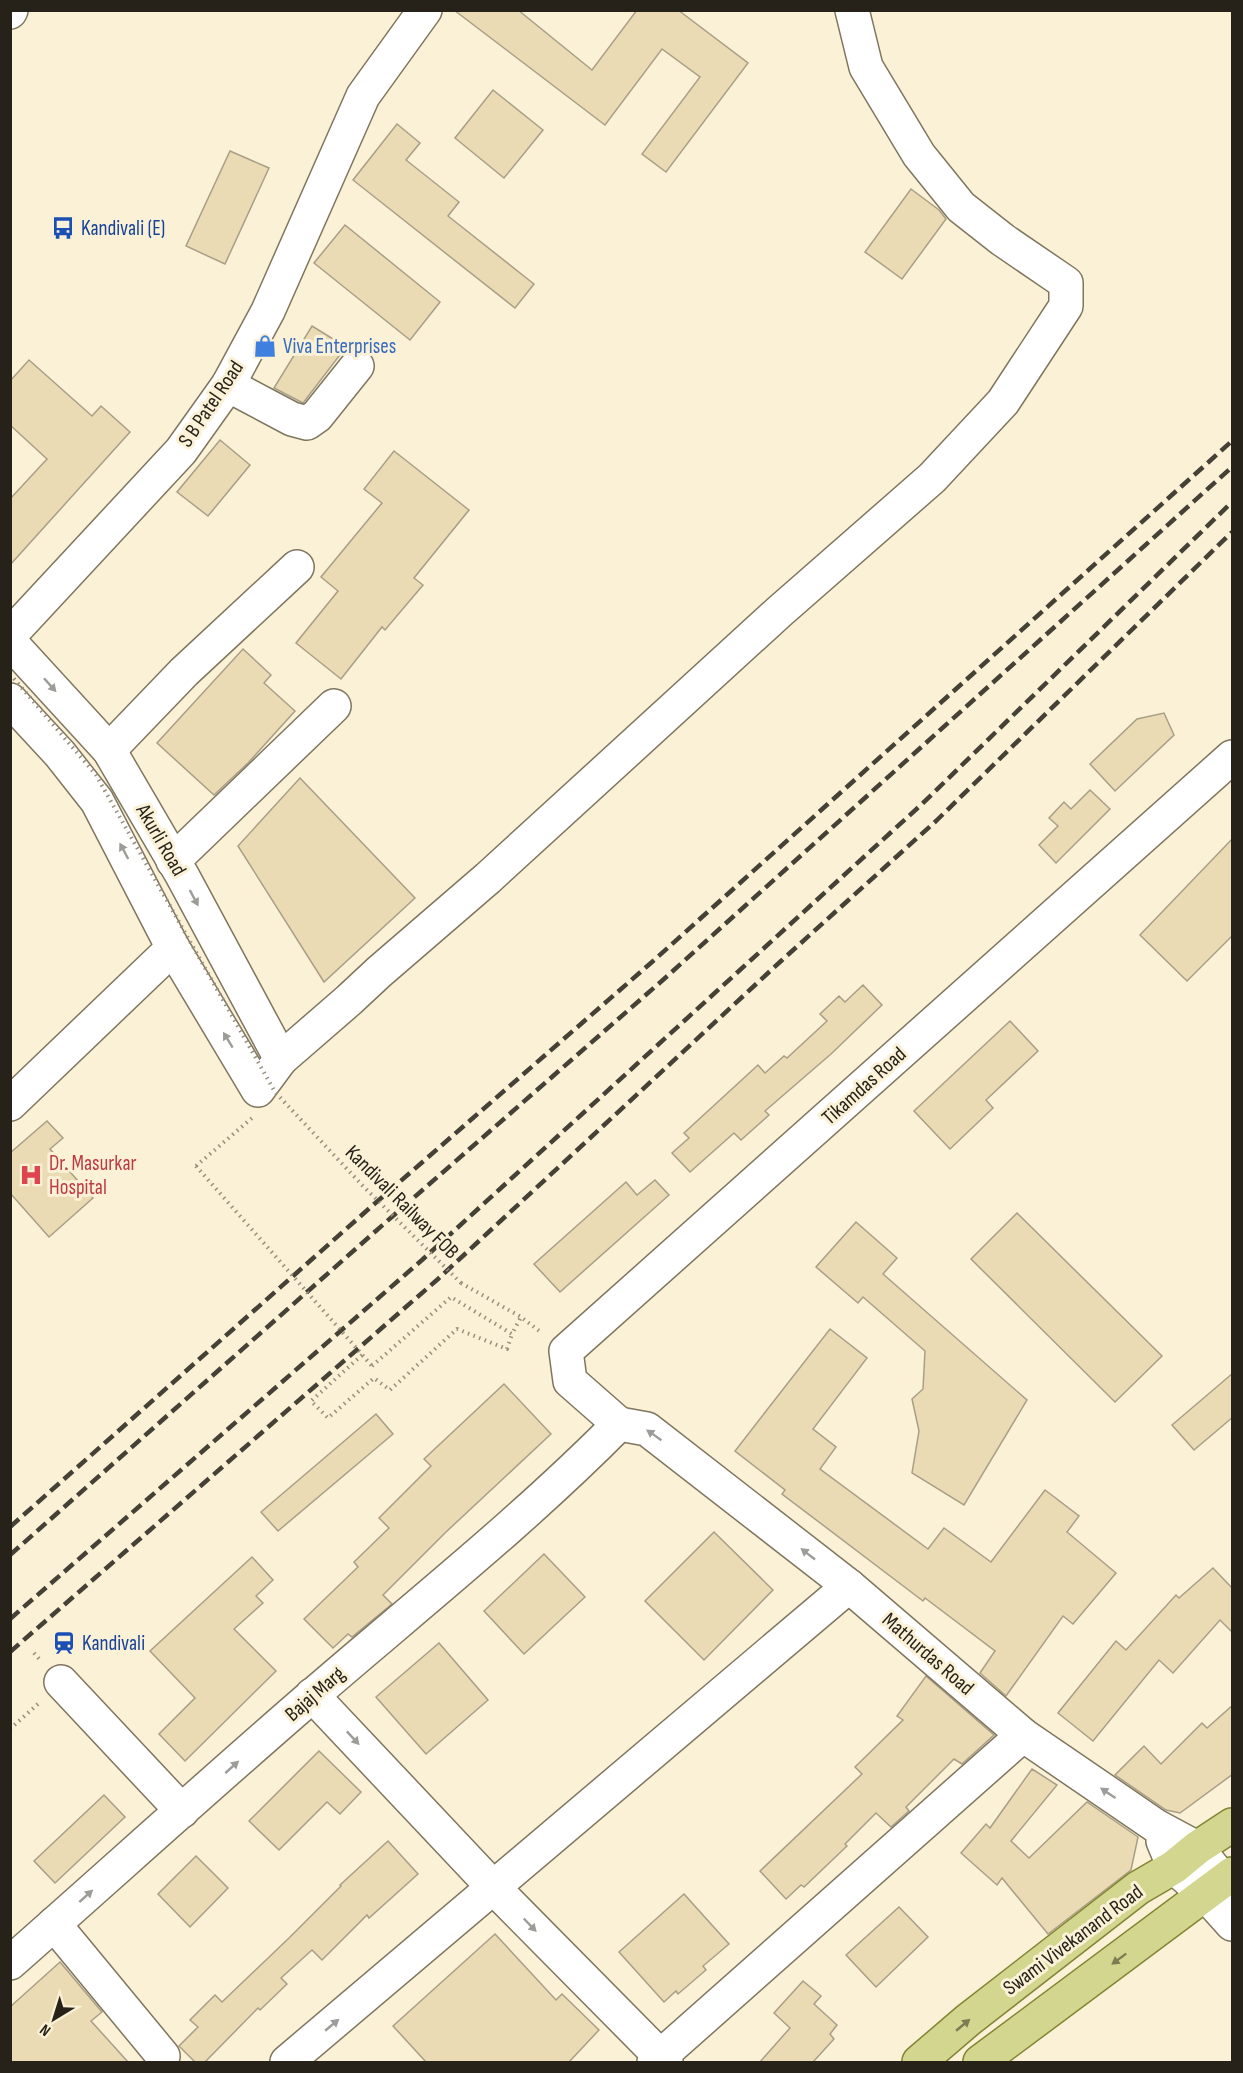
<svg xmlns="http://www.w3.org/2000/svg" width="1243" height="2073" viewBox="0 0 1243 2073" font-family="'Sofia Sans Condensed',sans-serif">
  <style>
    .building { fill: #ebdbb4; stroke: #a99f87; stroke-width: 1.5 }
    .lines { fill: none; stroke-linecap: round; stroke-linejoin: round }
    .minor-casing { stroke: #7f765f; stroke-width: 36 }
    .major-casing { stroke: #838534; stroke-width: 36 }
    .path { stroke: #978f7d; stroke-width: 4; stroke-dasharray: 1.5 4.5; stroke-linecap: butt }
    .minor { stroke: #fff; stroke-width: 33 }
    .major { stroke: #d3d68e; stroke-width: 33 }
    .rail { stroke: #464136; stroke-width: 4.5; stroke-dasharray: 12 6; stroke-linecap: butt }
    .path-bridge { stroke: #978f7d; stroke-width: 4; stroke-dasharray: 1.5 4.5; stroke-linecap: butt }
    .oneway { fill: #9d9c98 }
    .oneway2 { fill: #7c7c54 }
    .labels { text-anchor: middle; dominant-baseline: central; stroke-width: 6; stroke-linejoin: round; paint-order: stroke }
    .transit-label { font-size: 21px; fill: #164399; stroke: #fbf1d7; text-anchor: start }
    .shop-label { font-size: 21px; fill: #366cbe; stroke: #fbf1d7; text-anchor: start }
    .street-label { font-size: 21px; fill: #262219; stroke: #fbf1d7 }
    .health-label { font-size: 21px; fill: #be3a42; stroke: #fbf1d7; text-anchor: start }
  </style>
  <rect width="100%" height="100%" fill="#fbf1d7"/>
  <g class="building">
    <polygon points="454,10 518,10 592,70 637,10 678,10 748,63 666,172 642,154 700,77 662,49 605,125"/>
    <polygon points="493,90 543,130 504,178 455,138"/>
    <polygon points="397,124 420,143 406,160 459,202 448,216 534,284 515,308 353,180"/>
    <polygon points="230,151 269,168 225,264 186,246"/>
    <polygon points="911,189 939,210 946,219 902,279 865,252"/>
    <polygon points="345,225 440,302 410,340 314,263"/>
    <polygon points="312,326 346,347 303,403 274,388"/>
    <polygon points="29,360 92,416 101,406 130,432 10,565 10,499 47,459 10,425 10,381"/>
    <polygon points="220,440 250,465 208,516 177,492"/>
    <polygon points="394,451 469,510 414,578 423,585 385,630 382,627 341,679 296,643 338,591 321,577 382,503 364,489"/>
    <polygon points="243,649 271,675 264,683 295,711 248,763 214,795 157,743"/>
    <polygon points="1164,713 1174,735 1115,791 1090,764 1137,719"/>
    <polygon points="300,778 415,898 324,982 238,846"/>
    <polygon points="1090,790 1110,809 1056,863 1039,845 1058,826 1049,818 1064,802 1071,809"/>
    <polygon points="1233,838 1233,935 1187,981 1140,935"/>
    <polygon points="863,985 882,1005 831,1054 765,1111 769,1115 741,1140 734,1133 690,1172 672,1153 689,1138 684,1133 758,1065 765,1073 784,1056 787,1058 827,1021 820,1014 839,996 845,1002"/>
    <polygon points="1010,1021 1038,1051 986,1100 993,1108 950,1149 914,1111"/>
    <polygon points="47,1121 63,1138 50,1149 93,1198 49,1237 10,1193 10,1153"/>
    <polygon points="655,1180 669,1195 560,1292 534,1264 626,1182 637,1195"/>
    <polygon points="1017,1213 1162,1356 1115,1402 971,1259"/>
    <polygon points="856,1222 897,1258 883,1274 1027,1400 964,1505 912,1473 919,1431 912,1399 923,1389 925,1351 863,1297 858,1303 816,1267"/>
    <polygon points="830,1329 867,1358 813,1429 836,1447 820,1469 928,1549 944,1528 991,1562 1045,1490 1079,1516 1067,1532 1116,1573 1073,1624 1063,1616 1006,1696 980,1673 995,1651 925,1598 923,1601 782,1494 785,1490 735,1451"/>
    <polygon points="1233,1373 1233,1417 1194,1450 1172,1425"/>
    <polygon points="504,1384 551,1434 446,1532 383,1595 392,1604 352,1637 348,1634 333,1648 304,1619 358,1567 354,1562 389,1528 379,1518 431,1466 424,1459"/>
    <polygon points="376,1414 393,1434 278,1531 261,1512"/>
    <polygon points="714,1532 773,1590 704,1660 645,1601"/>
    <polygon points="544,1554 585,1597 524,1654 484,1611"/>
    <polygon points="252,1557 273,1580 256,1596 263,1603 234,1629 276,1671 185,1761 159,1734 195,1698 150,1651"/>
    <polygon points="1213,1568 1233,1589 1233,1633 1220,1620 1173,1673 1159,1660 1093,1741 1058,1713 1116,1641 1126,1650 1176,1595 1179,1598"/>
    <polygon points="439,1643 488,1700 426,1754 376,1697"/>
    <polygon points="926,1676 994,1735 962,1764 954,1759 906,1807 909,1811 891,1827 876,1813 845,1844 847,1846 804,1887 801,1885 786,1899 760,1871 862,1774 855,1767 903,1720 897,1716"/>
    <polygon points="1233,1705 1233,1774 1180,1813 1166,1810 1115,1775 1144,1746 1161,1764 1202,1723 1207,1728"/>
    <polygon points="319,1751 361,1792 340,1814 327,1802 279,1850 249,1821"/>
    <polygon points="1032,1769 1057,1785 1011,1841 1029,1858 1087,1802 1138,1837 1131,1870 1048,1934 1002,1878 997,1885 961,1853 986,1824 990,1828"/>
    <polygon points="104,1795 125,1817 55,1883 34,1861"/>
    <polygon points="388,1841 418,1874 369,1918 367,1915 322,1960 312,1950 281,1978 287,1984 260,2010 258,2008 205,2062 195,2062 179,2046 198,2027 190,2020 215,1995 222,2002 289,1938 341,1886 340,1885"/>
    <polygon points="196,1856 228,1888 190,1927 158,1894"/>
    <polygon points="684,1894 729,1944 703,1966 706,1970 678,1994 676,1991 664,2002 619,1952"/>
    <polygon points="899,1907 928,1937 876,1987 846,1955"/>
    <polygon points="495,1934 556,2000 562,1994 599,2030 569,2062 426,2062 393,2026"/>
    <polygon points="60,1962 102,2012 91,2021 128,2062 10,2062 10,2007"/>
    <polygon points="803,1981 821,1996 814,2004 837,2025 830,2034 834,2039 813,2062 760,2062 790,2028 774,2013"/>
  </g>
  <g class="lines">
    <g class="minor-casing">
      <g id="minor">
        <polyline points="10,12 11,10"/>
        <polyline points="228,385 292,419 307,423 317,416 357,366"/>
        <polyline points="10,635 181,451 228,385 268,311 363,96 425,10"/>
        <polyline points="10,642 109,750 182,875 281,1059"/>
        <polyline points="10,700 60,754 97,801 173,948 258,1090 281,1059 349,1000 379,972 488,878 779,612 932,478 1003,402 1066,306 1066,283 1003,240 961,207 919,155 866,67 852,10"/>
        <polyline points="109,750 184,672 297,567"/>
        <polyline points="173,861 334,706"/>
        <polyline points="10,1104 173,948"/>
        <polyline points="619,1424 570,1381 566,1351 1232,757"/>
        <polyline points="619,1424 647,1429 849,1586 1023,1735 1156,1826 1197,1848 1232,1891"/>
        <polyline points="61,1682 182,1811"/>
        <polyline points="312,1695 494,1888 666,2062"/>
        <polyline points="1163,1841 1174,1867 1206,1895 1232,1924"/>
        <polyline points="54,1924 163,2056"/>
        <path d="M10,1963C111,1874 211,1783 313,1695C416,1606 523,1521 619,1424"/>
        <polyline points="287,2062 849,1586"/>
        <polyline points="654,2062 1023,1735"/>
      </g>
    </g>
    <g class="major-casing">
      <g id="major">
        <polyline points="919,2062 968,2020 1138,1888 1174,1867 1197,1848 1232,1825"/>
        <polyline points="980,2062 1232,1874"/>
      </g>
    </g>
    <g class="path">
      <polyline points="196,1166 252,1118"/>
      <polyline points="461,1283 521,1317 542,1333"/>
      <polyline points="362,1355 311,1401 328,1418 374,1378 390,1390 457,1329 507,1349 512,1334"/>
      <polyline points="372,1366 451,1297 512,1334 521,1317"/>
      <polyline points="34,1653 42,1662"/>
      <polyline points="10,1729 39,1703"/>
    </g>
    <use href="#minor" class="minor"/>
    <use href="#major" class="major"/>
    <g class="rail">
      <polyline points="10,1527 372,1206 652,962 1232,441"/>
      <polyline points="10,1555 386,1222 664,979 1232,467"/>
      <polyline points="10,1619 422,1260 922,804 1232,502"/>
      <polyline points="10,1652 438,1279 781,961 936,821 1232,532"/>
    </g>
    <g class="path-bridge">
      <polyline points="10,674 96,775 275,1092 362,1185 461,1283"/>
      <polyline points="196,1166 372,1366"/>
    </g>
  </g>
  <defs><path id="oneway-solid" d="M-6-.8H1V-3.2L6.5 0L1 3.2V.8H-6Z" transform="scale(1.5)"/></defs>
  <g class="oneway">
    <use href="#oneway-solid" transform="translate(50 685) rotate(48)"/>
    <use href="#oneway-solid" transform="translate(124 851) rotate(-118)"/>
    <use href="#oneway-solid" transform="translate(194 898) rotate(62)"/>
    <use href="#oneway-solid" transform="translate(228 1040) rotate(-121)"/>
    <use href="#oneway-solid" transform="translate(654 1435) rotate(-145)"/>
    <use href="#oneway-solid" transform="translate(808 1554) rotate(-142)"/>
    <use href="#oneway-solid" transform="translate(353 1738) rotate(47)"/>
    <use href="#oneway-solid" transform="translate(232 1767) rotate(-42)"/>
    <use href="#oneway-solid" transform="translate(1108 1793) rotate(-146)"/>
    <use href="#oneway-solid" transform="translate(86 1896) rotate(-42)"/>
    <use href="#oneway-solid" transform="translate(530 1925) rotate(46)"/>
    <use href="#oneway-solid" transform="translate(332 2025) rotate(-40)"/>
  </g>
  <g class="oneway2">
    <use href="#oneway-solid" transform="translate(1119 1959) rotate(143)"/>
    <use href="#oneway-solid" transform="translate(963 2025) rotate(-40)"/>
  </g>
  <defs>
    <g id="bus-bare" transform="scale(1.8)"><path d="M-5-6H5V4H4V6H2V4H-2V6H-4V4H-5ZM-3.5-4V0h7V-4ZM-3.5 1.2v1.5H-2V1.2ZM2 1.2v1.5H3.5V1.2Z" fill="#1a4fb4" stroke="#fbf1d7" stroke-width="2.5" paint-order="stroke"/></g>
    <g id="shop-bare" transform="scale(1.8)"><path d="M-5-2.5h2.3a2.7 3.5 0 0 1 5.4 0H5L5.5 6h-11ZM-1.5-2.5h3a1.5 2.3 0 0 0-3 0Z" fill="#3f7fe0" stroke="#fbf1d7" stroke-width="2.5" paint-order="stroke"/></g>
    <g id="hospital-bare" transform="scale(1.8)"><path d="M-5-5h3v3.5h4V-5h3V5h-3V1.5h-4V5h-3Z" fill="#e0444e" stroke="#fbf1d7" stroke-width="2.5" paint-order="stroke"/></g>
    <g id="station-bare" transform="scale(1.8)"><path d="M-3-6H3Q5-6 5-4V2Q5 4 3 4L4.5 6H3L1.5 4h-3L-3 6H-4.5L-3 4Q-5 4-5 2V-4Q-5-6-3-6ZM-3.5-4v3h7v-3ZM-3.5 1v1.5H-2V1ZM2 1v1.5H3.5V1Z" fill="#1a4fb4" stroke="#fbf1d7" stroke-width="2.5" paint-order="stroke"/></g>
  </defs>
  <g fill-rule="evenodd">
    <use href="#bus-bare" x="63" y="228"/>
    <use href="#shop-bare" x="265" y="346"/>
    <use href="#hospital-bare" x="31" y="1175"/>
    <use href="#station-bare" x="64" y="1643"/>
  </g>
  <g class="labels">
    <g class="transit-label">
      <text x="81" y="228">Kandivali (E)</text>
      <text x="82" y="1643">Kandivali</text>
    </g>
    <g class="shop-label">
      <text x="283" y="346">Viva Enterprises</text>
    </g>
    <g class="street-label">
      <text transform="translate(211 404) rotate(-56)">S B Patel Road</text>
      <text transform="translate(161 840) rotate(60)">Akurli Road</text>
      <text transform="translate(864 1086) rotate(-42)">Tikamdas Road</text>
      <text transform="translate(402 1202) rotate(45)">Kandivali Railway FOB</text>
      <text transform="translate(928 1654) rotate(41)">Mathurdas Road</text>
      <text transform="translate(315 1694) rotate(-41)">Bajaj Marg</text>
      <text transform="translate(1073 1940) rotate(-37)">Swami Vivekanand Road</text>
    </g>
    <g class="health-label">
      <text x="49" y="1163">Dr. Masurkar<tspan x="49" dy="24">Hospital</tspan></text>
    </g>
  </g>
  <rect width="1243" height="2073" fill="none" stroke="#262219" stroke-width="24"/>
  <g transform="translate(54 2019) rotate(218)" stroke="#fbf1d7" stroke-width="4.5" paint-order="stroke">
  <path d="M0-4.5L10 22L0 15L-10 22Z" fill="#262219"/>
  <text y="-9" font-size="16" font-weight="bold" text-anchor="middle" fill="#262219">N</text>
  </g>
</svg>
